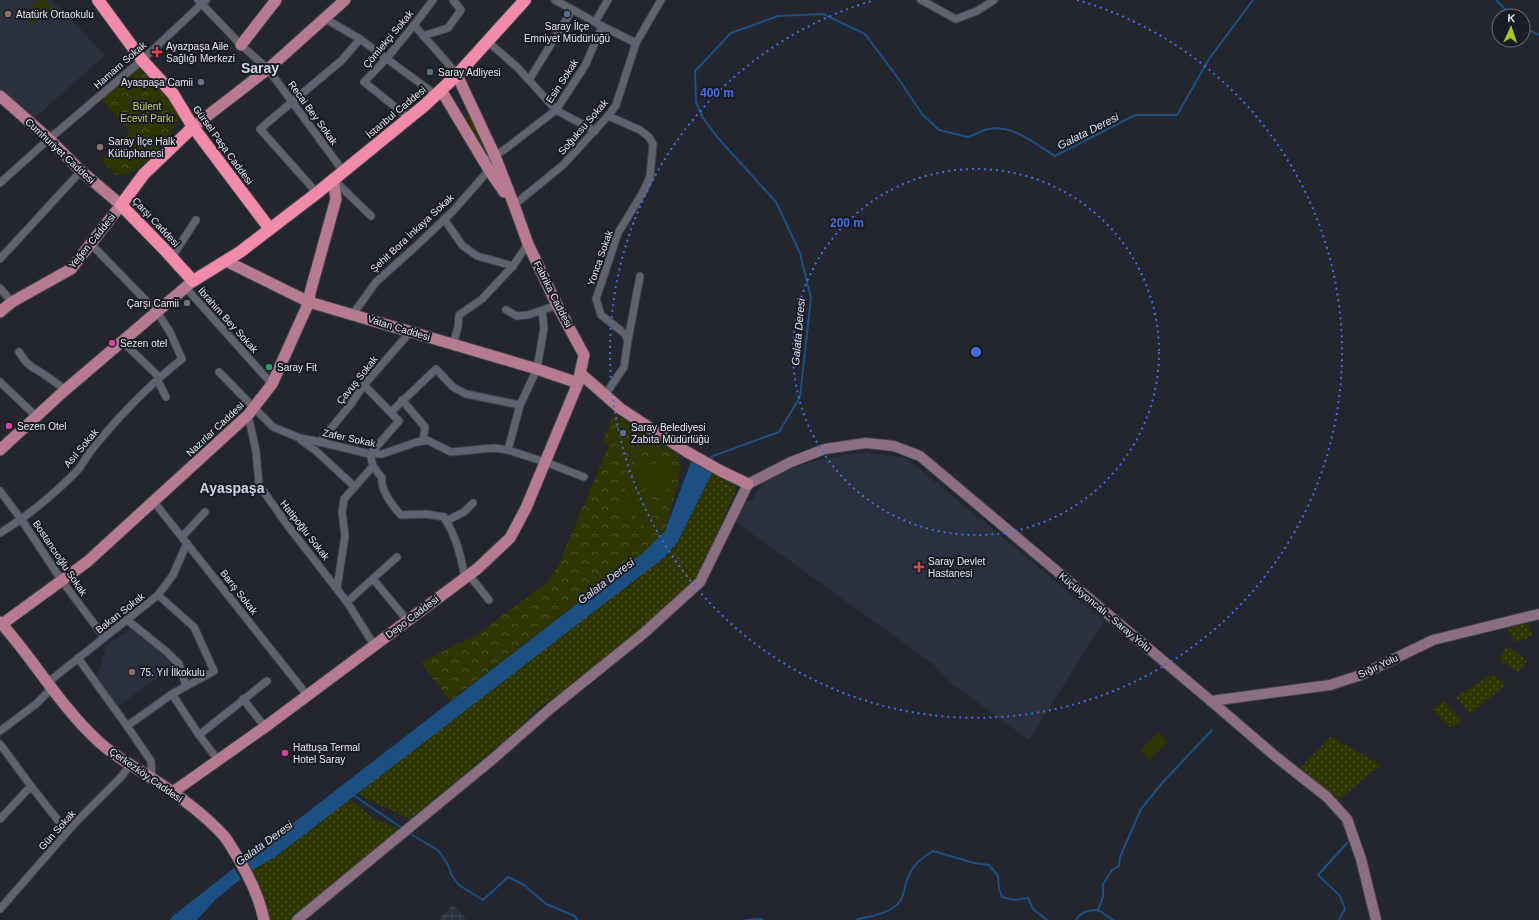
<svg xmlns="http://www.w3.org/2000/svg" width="1539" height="920" viewBox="0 0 1539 920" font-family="Arial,sans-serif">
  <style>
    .built { fill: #2b303f }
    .industrial { fill: url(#industrial-grid) }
    .grass { fill: url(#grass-dots) }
    .park { fill: url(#park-crowns) }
    .pitch { fill: #2e3500 }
    .water { fill: #1c4f82 }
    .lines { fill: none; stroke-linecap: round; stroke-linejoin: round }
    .stream { stroke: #1c4f82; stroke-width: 2 }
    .street-casing { stroke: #40434b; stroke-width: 9 }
    .secondary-casing { stroke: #40434b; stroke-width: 12 }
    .primary-casing { stroke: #40434b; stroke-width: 13 }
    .highway-casing { stroke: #40434b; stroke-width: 14 }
    .street { stroke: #60636e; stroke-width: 7 }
    .secondary { stroke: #8b6f80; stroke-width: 10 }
    .primary { stroke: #b67b91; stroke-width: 11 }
    .highway { stroke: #f08ba9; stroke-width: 12 }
    .ring { fill: none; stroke: #456ddc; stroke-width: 2; stroke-dasharray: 2 4 }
    .education-dot { fill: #8d6e63; stroke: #1a1c25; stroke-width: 1.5 }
    .service-dot { fill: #5c6f8a; stroke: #1a1c25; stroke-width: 1.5 }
    .health-dot { fill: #e0444e; stroke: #1a1c25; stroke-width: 1.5 }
    .worship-dot { fill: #6b7280; stroke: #1a1c25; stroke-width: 1.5 }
    .hotel-dot { fill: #d1479c; stroke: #1a1c25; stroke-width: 1.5 }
    .leisure-dot { fill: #2e9e5b; stroke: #1a1c25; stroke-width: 1.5 }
    .labels { text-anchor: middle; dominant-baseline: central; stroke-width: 4; stroke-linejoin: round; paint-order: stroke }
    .poi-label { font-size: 10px; fill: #e6e8ee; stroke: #1a1c25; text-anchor: start }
    .street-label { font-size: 10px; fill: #e6e8ee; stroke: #1a1c25 }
    .park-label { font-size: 10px; fill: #bed06a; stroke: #1a1c25 }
    .water-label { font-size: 11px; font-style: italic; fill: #d7e5f5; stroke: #1a1c25 }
    .district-label { font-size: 14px; font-weight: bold; fill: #d0d4e1; stroke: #1a1c25 }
    .centre { fill: #456ddc; stroke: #1a1c25; stroke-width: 2 }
    .ring-label { font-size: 12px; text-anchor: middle; font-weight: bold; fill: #456ddc; stroke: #1a1c25; stroke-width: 4; stroke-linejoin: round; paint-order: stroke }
  </style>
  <defs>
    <pattern id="industrial-grid" width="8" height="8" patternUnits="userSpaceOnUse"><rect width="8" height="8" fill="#2b303f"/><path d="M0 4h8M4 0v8" fill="none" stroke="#404452"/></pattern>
    <pattern id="grass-dots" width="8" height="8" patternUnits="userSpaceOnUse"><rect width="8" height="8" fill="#2e3500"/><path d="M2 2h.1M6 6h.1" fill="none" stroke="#4c5226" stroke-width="1.8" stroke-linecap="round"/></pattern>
    <pattern id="park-crowns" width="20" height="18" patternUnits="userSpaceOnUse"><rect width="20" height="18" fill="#2e3500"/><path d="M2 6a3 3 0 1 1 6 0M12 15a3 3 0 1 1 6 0" fill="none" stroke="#4c5226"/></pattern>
  </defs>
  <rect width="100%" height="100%" fill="#23262f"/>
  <g class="built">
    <polygon points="0,0 52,0 105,55 30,122 0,96"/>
    <polygon points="862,452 906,458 1104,621 1029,740 952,684 933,664 736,522 745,501 752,501 763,480 809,462"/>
    <polygon points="134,627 176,665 117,707 97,679 106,646"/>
  </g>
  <polygon class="industrial" points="453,905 467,920 438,920"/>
  <g class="grass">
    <polygon points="712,473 721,479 735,486 736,490 695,582 666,609 590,671 536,710 517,730 410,819 359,795 359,791 665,557 678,541"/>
    <polygon points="1528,623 1533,636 1514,642 1508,628"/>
    <polygon points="1508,646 1527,661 1518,672 1501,661 1500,657"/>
    <polygon points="1493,674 1505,685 1470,714 1456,697"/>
    <polygon points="1444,701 1462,720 1450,728 1432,709"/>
    <polygon points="1331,737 1381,765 1338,800 1300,768"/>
    <path d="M350,799C365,813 381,824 401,829L311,906L290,920H269L249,872L275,857Z"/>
  </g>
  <g class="park">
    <polygon points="140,67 167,96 180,117 166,141 152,156 130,174 116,175 101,160 130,132 102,100"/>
    <polygon points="471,113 489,154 484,157 461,120"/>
    <polygon points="614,413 679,456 681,470 665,531 644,552 450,701 421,662 475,636 548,582 558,566 609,445 602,442"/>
  </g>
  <g class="pitch">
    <polygon points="39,0 45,0 52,9 32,25 22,14"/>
    <polygon points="637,457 652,462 642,489 627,483"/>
    <polygon points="657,461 675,468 663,498 645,491"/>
    <polygon points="626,488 640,494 629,520 615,514"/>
    <polygon points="645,496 659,502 648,528 634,522"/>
    <polygon points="1158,732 1168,742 1149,760 1140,750"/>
  </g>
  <g class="water">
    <polygon points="691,462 712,473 678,541 665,557 275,857 249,872 243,862 644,552 665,531"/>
    <polygon points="234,868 241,879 215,900 197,920 170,920 173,916"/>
  </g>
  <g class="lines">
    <g class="stream">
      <polyline points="1496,0 1512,16"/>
      <polyline points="1523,27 1539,35"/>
      <path d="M709,460L713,456L779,432L800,397L811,298L800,253L776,202L718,138L703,118L696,102L695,71L731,33L778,16L823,14L865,34L898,78L922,114L939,130L968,137C975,135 982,130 988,129C1013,124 1035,144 1055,156L1135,115H1177L1209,59L1253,0"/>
      <polyline points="353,795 402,828"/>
      <polyline points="409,833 439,851 448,865 452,876 459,885 483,900 508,877 524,885 546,904 575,916 577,920"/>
      <polyline points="1098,910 1113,920"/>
      <polyline points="746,920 760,919 763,920"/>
      <path d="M856,920C871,915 890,915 900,901C904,896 904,888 906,883C911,866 919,860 933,851L974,863L989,865L998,876L999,889L1002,897L1014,900L1028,898L1033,909L1047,920"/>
      <path d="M1076,920C1081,912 1088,910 1098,910L1103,897V884L1112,870L1119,866L1120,857L1141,809L1162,783L1212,730"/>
      <polyline points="1339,920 1345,909 1340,896 1318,875 1347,843"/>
    </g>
    <g class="street-casing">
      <g id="street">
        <polyline points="198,0 241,45 268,69 343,171"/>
        <polyline points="555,0 602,26 636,43"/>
        <polyline points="921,0 956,19 977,11 994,0"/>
        <polyline points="324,18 360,39 436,95"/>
        <polyline points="595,22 608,0"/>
        <polyline points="414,25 457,74"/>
        <polyline points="423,36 448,28 461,10 453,0"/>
        <polyline points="487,41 517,67 556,110 595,131"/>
        <polyline points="529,80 572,10"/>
        <polyline points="409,118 364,82 387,58 414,25 433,0"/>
        <polyline points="484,161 504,150 556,110 586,64 602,26"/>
        <polyline points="333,179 371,216"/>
        <polyline points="0,183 49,139 142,60 206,0"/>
        <polyline points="317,193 260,129 342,60 360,39"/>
        <polyline points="514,205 563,165 608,116 616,105 636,43 661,0"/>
        <polyline points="444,219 462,245 477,256 513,266"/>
        <polyline points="172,257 196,220"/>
        <polyline points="0,259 81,171"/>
        <polyline points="185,287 272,384"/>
        <polyline points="0,288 12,302"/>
        <polyline points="506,310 517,316 528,315 557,305"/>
        <polyline points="353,314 376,282 414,248 453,211 489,170"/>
        <polyline points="628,340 640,276"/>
        <polyline points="123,342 159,377 158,381 166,397"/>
        <polyline points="453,344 458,327 459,315 482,299 513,266 528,244"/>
        <polyline points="19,352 26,362 32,367 42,373 66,390"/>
        <polyline points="219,372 273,427 300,438 320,442 370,454 382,454 417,442 427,440 451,452 494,448 508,450 545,462 584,477"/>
        <polyline points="0,382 37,417"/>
        <polyline points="605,395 624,367 628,340 624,333 601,315 596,299 618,233 643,192 650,177 653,144 649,137 640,130 608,116"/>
        <polyline points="402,400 425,427 423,441"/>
        <polyline points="391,412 436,369 453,387 466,394 520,405"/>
        <polyline points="248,415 256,451 259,485 288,526 347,602 374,645"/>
        <polyline points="301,440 316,451 354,486"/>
        <polyline points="320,442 351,404 364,385 411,331"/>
        <polyline points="508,450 520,405 537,369 544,328 542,311"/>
        <path d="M373,466L382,478C380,489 393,507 401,515L426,514L444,517C456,536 461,556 465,578"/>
        <polyline points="0,491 21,519 62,581 104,637"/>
        <polyline points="154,502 307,695"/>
        <polyline points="446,521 464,512 473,503"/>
        <path d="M0,533C28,516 53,495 76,472C83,465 87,455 94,447C120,415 149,385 182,359L170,332L157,312L91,244"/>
        <polyline points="182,537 205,512"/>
        <polyline points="469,575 489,600"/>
        <polyline points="373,579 407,620"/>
        <polyline points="337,588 345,536 342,512 344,499 373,466 370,454 399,421 364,385"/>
        <polyline points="347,602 397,557"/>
        <polyline points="127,620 167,652 179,664 186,686"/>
        <polyline points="78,658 127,726 151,761 152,778"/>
        <polyline points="47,683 158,595 173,575 187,543"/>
        <polyline points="172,694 199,735 218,760"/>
        <polyline points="243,699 265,727"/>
        <polyline points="127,726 172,694 214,671 194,627 158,595"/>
        <polyline points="0,731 36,704 51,689"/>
        <polyline points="199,735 267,681"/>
        <polyline points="0,744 31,786 67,832"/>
        <polyline points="0,819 31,786"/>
        <polyline points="0,909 75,823 121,777 130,765"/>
      </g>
    </g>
    <g class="secondary-casing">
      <g id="secondary">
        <polyline points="1211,701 1330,685 1361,675 1433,640 1539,614"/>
        <polyline points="297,920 494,758 551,708 644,633 700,582 748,484 791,462 825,449 866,443 894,446 920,456 1211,701 1275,756 1327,797 1347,819 1361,859 1376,920"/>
      </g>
    </g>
    <g class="primary-casing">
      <g id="primary">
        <polyline points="241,45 276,0"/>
        <polyline points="441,90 489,170 504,192"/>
        <polyline points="0,96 49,139 81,171 121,205 71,269 12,302 0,312"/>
        <polyline points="193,127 268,69 345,0"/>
        <polyline points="226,261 309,302 537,369 578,383"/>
        <polyline points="581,374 621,409 687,452 721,471 748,484"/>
        <polyline points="0,450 64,391 193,281"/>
        <path d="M0,622C35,661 60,706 98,741C115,757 135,767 153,779C178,795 204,814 224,836C229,842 233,850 237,856C249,877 259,896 264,920"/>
        <polyline points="2,624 87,562 248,415 272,384 309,302 310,293 336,199 333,179"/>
        <polyline points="173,792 265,727 477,569 510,538 526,508 578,383 584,355 557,305 528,244 514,205 495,156 457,75"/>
      </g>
    </g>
    <g class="highway-casing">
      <g id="highway">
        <polyline points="98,0 142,60 173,94 193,127 270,229"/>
        <polyline points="193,127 144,174 121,205 164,249 193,281 240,252 317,193 425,105 457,75 525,0"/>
      </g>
    </g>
    <use href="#street" class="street"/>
    <use href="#secondary" class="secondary"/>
    <use href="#primary" class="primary"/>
    <use href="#highway" class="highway"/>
  </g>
  <g class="ring">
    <circle cx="976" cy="352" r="183"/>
    <path d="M1077 0A366 366 0 1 1 875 0"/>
  </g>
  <g class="education-dot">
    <circle cx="8" cy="14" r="4"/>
    <circle cx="100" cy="147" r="4"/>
    <circle cx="132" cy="672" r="4"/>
  </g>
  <g class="service-dot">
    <circle cx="567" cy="14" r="4"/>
    <circle cx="430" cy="72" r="4"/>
    <circle cx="623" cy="433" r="4"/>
  </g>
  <g class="health-dot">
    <path d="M155 46h4v4h4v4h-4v4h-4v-4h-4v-4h4z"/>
    <path d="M917 561h4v4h4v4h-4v4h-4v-4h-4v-4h4z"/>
  </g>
  <g class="worship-dot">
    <circle cx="201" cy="82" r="4"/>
    <circle cx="187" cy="303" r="4"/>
  </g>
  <g class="hotel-dot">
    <circle cx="112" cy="343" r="4"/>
    <circle cx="9" cy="426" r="4"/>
    <circle cx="285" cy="753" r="4"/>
  </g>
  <circle class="leisure-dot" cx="269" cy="367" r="4"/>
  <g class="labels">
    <g class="poi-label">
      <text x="16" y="14">Atatürk Ortaokulu</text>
      <text x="567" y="26" text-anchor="middle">Saray İlçe<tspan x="567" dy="12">Emniyet Müdürlüğü</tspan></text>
      <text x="166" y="46">Ayazpaşa Aile<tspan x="166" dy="12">Sağlığı Merkezi</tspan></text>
      <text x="438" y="72">Saray Adliyesi</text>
      <text x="193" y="82" text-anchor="end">Ayaspaşa Camii</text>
      <text x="108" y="141">Saray İlçe Halk<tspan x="108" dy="12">Kütüphanesi</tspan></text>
      <text x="179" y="303" text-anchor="end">Çarşı Camii</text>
      <text x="120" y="343">Sezen otel</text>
      <text x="277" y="367">Saray Fit</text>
      <text x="17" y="426">Sezen Otel</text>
      <text x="631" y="427">Saray Belediyesi<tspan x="631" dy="12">Zabıta Müdürlüğü</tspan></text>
      <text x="928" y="561">Saray Devlet<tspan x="928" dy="12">Hastanesi</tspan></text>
      <text x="140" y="672">75. Yıl İlkokulu</text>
      <text x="293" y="747">Hattuşa Termal<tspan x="293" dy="12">Hotel Saray</tspan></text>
    </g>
    <g class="street-label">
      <text transform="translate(388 39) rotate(-50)">Çömlekçi Sokak</text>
      <text transform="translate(120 65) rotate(-41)">Hamam Sokak</text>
      <text transform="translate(562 81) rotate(-57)">Esin Sokak</text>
      <text transform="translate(396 112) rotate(-40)">İstanbul Caddesi</text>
      <text transform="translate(313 113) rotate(54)">Recai Bey Sokak</text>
      <text transform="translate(583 127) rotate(-49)">Soğuksu Sokak</text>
      <text transform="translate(223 145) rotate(54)">Gürsel Paşa Caddesi</text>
      <text transform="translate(60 151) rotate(43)">Cumhuriyet Caddesi</text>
      <text transform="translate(156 222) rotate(47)">Çarşı Caddesi</text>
      <text transform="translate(412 233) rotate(-43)">Şehit Bora İnkaya Sokak</text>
      <text transform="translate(92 241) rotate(-51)">Yeğen Caddesi</text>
      <text transform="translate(600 258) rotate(-71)">Yonca Sokak</text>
      <text transform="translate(553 294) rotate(63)">Fabrika Caddesi</text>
      <text transform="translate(228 320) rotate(48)">İbrahim Bey Sokak</text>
      <text transform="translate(399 328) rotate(17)">Vatan Caddesi</text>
      <text transform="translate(357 380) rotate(-51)">Çavuş Sokak</text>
      <text transform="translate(215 429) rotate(-43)">Nazırlar Caddesi</text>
      <text transform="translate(349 438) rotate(12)">Zafer Sokak</text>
      <text transform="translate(81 448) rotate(-50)">Asıl Sokak</text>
      <text transform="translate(305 530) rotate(52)">Hatipoğlu Sokak</text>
      <text transform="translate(60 558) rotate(56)">Bostancıoğlu Sokak</text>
      <text transform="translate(239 592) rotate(52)">Barış Sokak</text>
      <text transform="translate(1105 612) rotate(40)">Küçükyoncalı - Saray Yolu</text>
      <text transform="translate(120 613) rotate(-38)">Bakan Sokak</text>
      <text transform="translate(412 617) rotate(-37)">Depo Caddesi</text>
      <text transform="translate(1378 666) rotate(-25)">Sığır Yolu</text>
      <text transform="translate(146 775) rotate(35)">Çerkezköy Caddesi</text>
      <text transform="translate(57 830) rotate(-48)">Gün Sokak</text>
    </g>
    <g class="park-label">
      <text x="147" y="106">Bülent<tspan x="147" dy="12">Ecevit Parkı</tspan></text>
    </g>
    <g class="water-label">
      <text transform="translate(1088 131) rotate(-27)">Galata Deresi</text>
      <text transform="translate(798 332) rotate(-85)">Galata Deresi</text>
      <text transform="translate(606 581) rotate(-37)">Galata Deresi</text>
      <text transform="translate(264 843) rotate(-36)">Galata Deresi</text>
    </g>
    <g class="district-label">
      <text x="260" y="68">Saray</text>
      <text x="232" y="488">Ayaspaşa</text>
    </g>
  </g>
  <circle cx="976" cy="352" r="6" class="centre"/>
  <g class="ring-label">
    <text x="717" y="97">400 m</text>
    <text x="847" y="227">200 m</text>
  </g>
  <g transform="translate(1511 28) rotate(3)"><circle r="19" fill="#1a1c25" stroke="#6c6e75"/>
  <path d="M0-3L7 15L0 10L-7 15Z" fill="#a6c821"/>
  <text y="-6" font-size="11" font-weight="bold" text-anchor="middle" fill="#e6e8ee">K</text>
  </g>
</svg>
